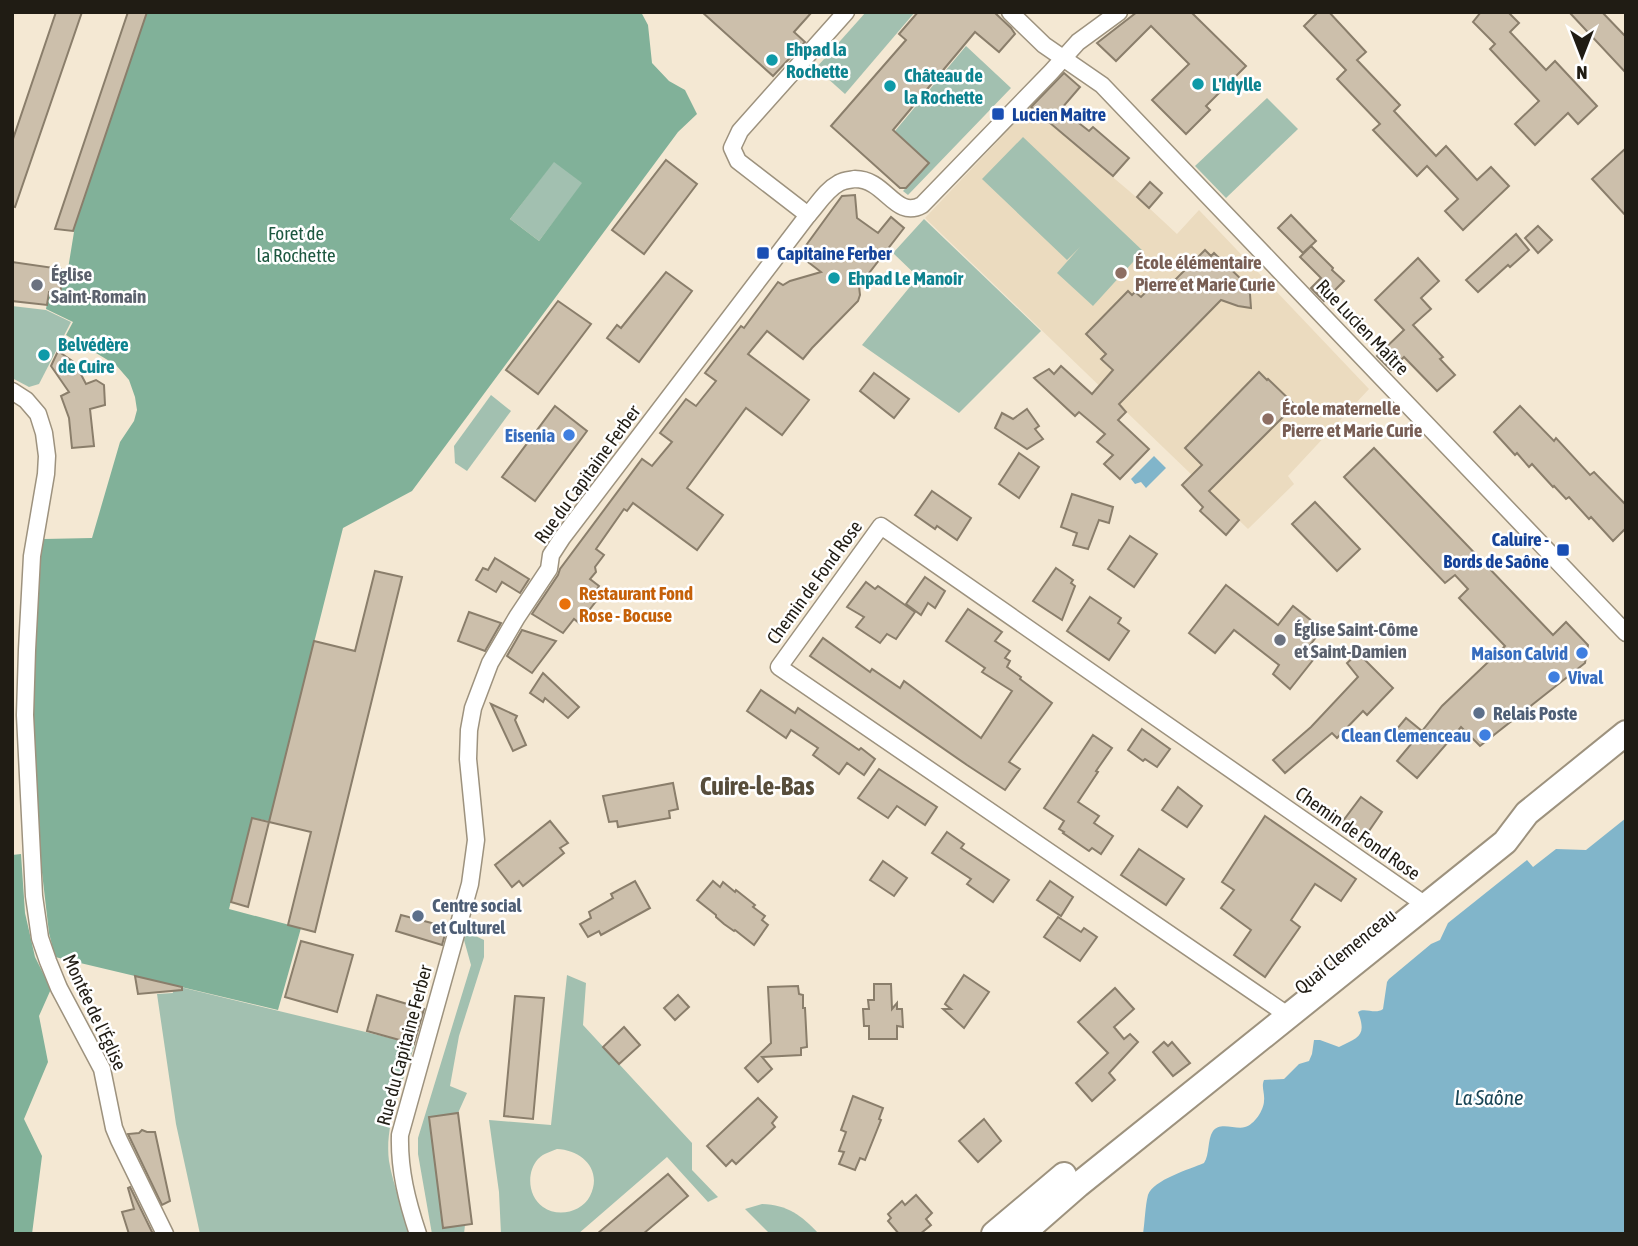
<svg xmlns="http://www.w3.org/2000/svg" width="1638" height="1246" viewBox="0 0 1638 1246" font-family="'Asap Condensed',sans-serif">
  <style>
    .built { fill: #ebdbbf }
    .green { fill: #a2c0b0; fill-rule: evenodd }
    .forest { fill: #81b199; fill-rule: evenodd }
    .water { fill: #81b5ca }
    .building { fill: #ccbfab; stroke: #8a7e6b; stroke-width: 2 }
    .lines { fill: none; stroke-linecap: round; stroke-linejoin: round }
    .minor-casing { stroke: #9d927e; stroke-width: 19 }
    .primary-casing { stroke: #9d927e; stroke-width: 28 }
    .minor { stroke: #fff; stroke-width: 16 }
    .primary { stroke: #fff; stroke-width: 24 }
    .culture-dot { fill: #0f9aa8; stroke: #fff; stroke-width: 2.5 }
    .transit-dot { fill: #1a4fb4; stroke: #fff; stroke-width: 2.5 }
    .education-dot { fill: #8d6e63; stroke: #fff; stroke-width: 2.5 }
    .worship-dot { fill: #6b7280; stroke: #fff; stroke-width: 2.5 }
    .shop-dot { fill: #3f7fe0; stroke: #fff; stroke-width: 2.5 }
    .food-dot { fill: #e8710a; stroke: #fff; stroke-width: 2.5 }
    .service-dot { fill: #5c6f8a; stroke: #fff; stroke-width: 2.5 }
    .labels { text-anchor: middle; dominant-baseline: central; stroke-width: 5; stroke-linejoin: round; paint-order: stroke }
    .culture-label { font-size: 19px; font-weight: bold; fill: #0d838f; stroke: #fff; text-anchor: start }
    .transit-label { font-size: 19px; font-weight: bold; fill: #164399; stroke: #fff; text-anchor: start }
    .park-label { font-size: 19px; fill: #1d5840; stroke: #fff }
    .education-label { font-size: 19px; font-weight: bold; fill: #785e54; stroke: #fff; text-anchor: start }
    .worship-label { font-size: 19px; font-weight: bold; fill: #5b616d; stroke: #fff; text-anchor: start }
    .street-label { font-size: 19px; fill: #201c14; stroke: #fff }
    .shop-label { font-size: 19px; font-weight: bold; fill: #366cbe; stroke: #fff; text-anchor: end }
    .food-label { font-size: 19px; font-weight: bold; fill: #c56008; stroke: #fff; text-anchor: start }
    .service-label { font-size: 19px; font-weight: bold; fill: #4e5e75; stroke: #fff; text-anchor: start }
    .water-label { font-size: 21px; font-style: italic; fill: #1a4656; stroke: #fff }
    .district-label { font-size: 26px; font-weight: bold; fill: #574d3b; stroke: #fff }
  </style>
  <rect width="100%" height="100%" fill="#f4e8d3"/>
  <polygon class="built" points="1030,107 1148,207 1177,234 1199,210 1369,389 1288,476 1294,484 1248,529 925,218"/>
  <g class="green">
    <polygon points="866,12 915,12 845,94 816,68"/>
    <polygon points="966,46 1011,88 908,195 903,191 929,163 895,131"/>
    <polygon points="1267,98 1298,129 1226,198 1195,166"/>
    <polygon points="1023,137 1143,251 1093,306 1057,273 1080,247 1067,260 982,179"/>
    <polygon points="554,161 583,183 539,241 510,219"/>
    <polygon points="924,219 1041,331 959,413 862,345 918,277 893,253"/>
    <polygon points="12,306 46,310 71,322 39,384 29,387 12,378"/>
    <polygon points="491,395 511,411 467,471 455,463 454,446"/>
    <polygon points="467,932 484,940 484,957 459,1036 450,1086 467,1093 458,1113 429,1117 443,1228 465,1225 464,1234 432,1234 418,1154 418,1138 471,965 464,940"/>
    <path d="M567,975L586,983L583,1025L692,1143V1170L718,1197L708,1202L667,1157L578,1234H501L499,1192L489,1120L551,1125ZM557,1149C582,1150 603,1170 590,1196C582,1212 558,1218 543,1207C528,1197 526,1172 538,1159C544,1153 550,1152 557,1149Z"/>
    <path d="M172,985L415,1044C404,1079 384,1124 389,1161C393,1186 404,1210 411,1234H200L176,1124L157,994L173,993Z"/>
    <path d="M762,1204C788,1205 801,1215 819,1234H770L745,1209Z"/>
  </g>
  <g class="forest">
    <path d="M147,12H641L648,25L652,63L669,81L685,90L697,114L678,132L412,491L343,528L269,821L252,818L229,909L301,928L278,1010L55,957L49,933L38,838L31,710L39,541L44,539L92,538L120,442L134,421L137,410L135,397L129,380L116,365L66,335L73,322L46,309L49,292L60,293L63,278L61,277V269H68L74,232L73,231ZM554,162L582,183L539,241L510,219Z"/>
    <polygon points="21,854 25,913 35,957 51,989 39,1016 48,1062 24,1119 42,1156 32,1234 12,1234 12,855"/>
  </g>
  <g class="water">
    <polygon points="1154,456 1166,468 1146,488 1141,482 1135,484 1131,479"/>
    <path d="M1626,818V1234H1143C1145,1221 1145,1207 1148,1195C1153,1180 1190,1169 1204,1163C1210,1154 1207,1140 1213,1131C1220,1121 1236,1130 1245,1127C1254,1125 1264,1110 1264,1101C1265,1093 1261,1087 1264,1080L1284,1079L1299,1064L1309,1061L1312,1054L1314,1040H1320L1339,1047C1359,1037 1367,1036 1358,1012C1365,1007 1375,1015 1383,1009L1387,982L1389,979L1431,944L1440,940L1448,923L1527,860L1533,867L1556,849L1586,850Z"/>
  </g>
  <g class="building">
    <polygon points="56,12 82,12 15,207 12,206 12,142"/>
    <polygon points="128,12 147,12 73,231 55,229"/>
    <polygon points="702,12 812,12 794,32 805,42 773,76"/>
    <polygon points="918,12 994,12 1011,28 1015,34 999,52 975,32 893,130 929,163 906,188 900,188 831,126 906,40 899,34"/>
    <polygon points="1137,12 1191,12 1246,66 1206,106 1210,110 1186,134 1152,100 1189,64 1151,26 1116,61 1097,43"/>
    <polygon points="1318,12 1329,12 1366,52 1357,60 1400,105 1394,111 1436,156 1446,146 1477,180 1491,167 1509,186 1463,230 1445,211 1458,199 1427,166 1417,176 1373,130 1380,124 1337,79 1346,70 1304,26"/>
    <polygon points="1481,12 1508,12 1519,23 1510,32 1546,70 1555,61 1597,106 1578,124 1568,113 1535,145 1515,124 1539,101 1490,49 1495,44 1473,22"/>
    <polygon points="1569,12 1602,12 1626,37 1626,73"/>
    <polygon points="1064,73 1080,87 1061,109 1089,131 1093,127 1129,158 1113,176 1031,107"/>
    <polygon points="1626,148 1626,216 1592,179"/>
    <polygon points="666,160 697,184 644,254 612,230"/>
    <polygon points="1150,182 1162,193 1149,208 1137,197"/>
    <polygon points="855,195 857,218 878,233 891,217 904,228 859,286 860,295 858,301 812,348 803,359 767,331 748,354 809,400 782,435 746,408 687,488 723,515 697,550 633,503 627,511 624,509 596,549 604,555 595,567 596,572 590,579 599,586 596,591 601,595 579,623 574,619 563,633 532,614 558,575 560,569 642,459 652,466 672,442 660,433 686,399 696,406 716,381 705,373 741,326 744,328 778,282 783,285 790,281 821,272 799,255 842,196"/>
    <polygon points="1291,215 1316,241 1303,253 1278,228"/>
    <polygon points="1538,226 1552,240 1538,253 1525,238"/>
    <polygon points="1516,234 1529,250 1510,267 1508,265 1478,292 1466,280"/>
    <polygon points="1311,246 1333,268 1332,270 1344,281 1324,301 1311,288 1321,278 1300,257"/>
    <polygon points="1205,250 1211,256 1214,253 1242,280 1250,294 1251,308 1238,306 1221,300 1119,404 1126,412 1118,420 1149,449 1120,479 1104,464 1113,455 1097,442 1105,434 1079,412 1075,416 1034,378 1049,369 1054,374 1061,366 1092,394 1113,370 1101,359 1106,354 1086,334 1128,291 1132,295 1135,292 1141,297 1155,283 1164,291"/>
    <polygon points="1418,258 1439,281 1421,298 1431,309 1413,325 1443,357 1440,359 1455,375 1437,391 1404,357 1391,370 1377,356 1404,330 1375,300"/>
    <polygon points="12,262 61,269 61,277 63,277 60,293 49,292 47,305 12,301"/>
    <polygon points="666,272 692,291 639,362 607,338 617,325 621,328"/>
    <polygon points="558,301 591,324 538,394 506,370"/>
    <polygon points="58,351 75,363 86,384 96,380 104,385 105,405 90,409 94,446 72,448 69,418 61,396 69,392 51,366"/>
    <polygon points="1259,372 1267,380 1268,379 1295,405 1209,491 1239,520 1226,535 1200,511 1203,507 1182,485 1202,465 1185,448"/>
    <polygon points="874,373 909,399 894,418 860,391"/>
    <polygon points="555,406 587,431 535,501 502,477"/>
    <polygon points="1520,406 1554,441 1556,438 1590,475 1594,472 1626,505 1626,528 1613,541 1591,517 1589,519 1569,497 1566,499 1554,486 1553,487 1532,464 1529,467 1517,453 1515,455 1494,432"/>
    <polygon points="1027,409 1039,426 1035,429 1043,439 1027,449 995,428 1002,413 1013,419"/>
    <polygon points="1374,448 1553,635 1566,622 1588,645 1585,663 1480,746 1461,727 1417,778 1397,761 1412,743 1396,730 1406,718 1422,731 1442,706 1505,646 1459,598 1468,589 1455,575 1445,583 1344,477"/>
    <polygon points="1019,453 1039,467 1019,498 999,484"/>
    <polygon points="932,491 971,518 957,540 937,526 935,529 915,515"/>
    <polygon points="1072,494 1113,507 1109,523 1099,520 1088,549 1073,545 1077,533 1061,527"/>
    <polygon points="1315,502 1360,549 1337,571 1292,524"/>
    <polygon points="1130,536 1157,554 1134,587 1108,569"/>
    <polygon points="495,558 529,579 520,593 502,582 496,592 476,580 483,568 488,570"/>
    <polygon points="1056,568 1073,580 1071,583 1075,586 1062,620 1033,601"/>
    <polygon points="375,571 402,577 315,932 288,925 311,832 269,822 314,641 355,651"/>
    <polygon points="925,577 945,591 935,608 928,603 921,615 906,604"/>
    <polygon points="866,582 875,589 878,586 915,612 896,639 887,634 880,643 856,627 864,617 847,607"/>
    <polygon points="1226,585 1278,625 1293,606 1322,629 1308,648 1317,655 1290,689 1273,674 1279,665 1234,630 1215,653 1189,633"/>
    <polygon points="1090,597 1121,618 1118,623 1129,631 1109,660 1067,631"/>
    <polygon points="968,609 1002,632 995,641 1010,651 1005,658 1010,661 1007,667 1021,677 1020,679 1052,703 1009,762 1020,769 1005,790 967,765 810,656 823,638 870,672 872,669 900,688 904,681 981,738 1012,691 982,672 985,668 946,641"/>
    <polygon points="469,612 501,623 485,651 458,641"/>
    <polygon points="522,630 556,641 532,673 507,656"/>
    <polygon points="1358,653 1393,688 1367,715 1363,711 1337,738 1332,733 1285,773 1273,760 1311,727 1358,677 1347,663"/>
    <polygon points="543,673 579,707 568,718 545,698 543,702 530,693"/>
    <polygon points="761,690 795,713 798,708 859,750 861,748 875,759 864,775 847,763 839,774 813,755 818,748 791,730 786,738 747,711"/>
    <polygon points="491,704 517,716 515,720 526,745 513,751"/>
    <polygon points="1142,729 1170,749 1157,767 1145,759 1143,761 1128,750"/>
    <polygon points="1093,735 1112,748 1096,771 1098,772 1078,802 1099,816 1094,823 1113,836 1101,854 1092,848 1089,851 1063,833 1064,832 1059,829 1064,821 1044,808"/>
    <polygon points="879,769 937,807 925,825 897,806 888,818 858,798"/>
    <polygon points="673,783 678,809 669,811 670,818 618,827 617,821 609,822 603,796"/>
    <polygon points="1178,787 1202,806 1187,827 1162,810"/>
    <polygon points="1361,797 1382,812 1362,841 1340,825"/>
    <polygon points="1265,816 1356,879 1341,901 1315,884 1291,920 1300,927 1265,977 1234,955 1251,930 1221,908 1234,890 1222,882"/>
    <polygon points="252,818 269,822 248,907 231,902"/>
    <polygon points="550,821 568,843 560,848 564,853 523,886 519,881 512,887 495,865"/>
    <polygon points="947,832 964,844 961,848 1009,880 993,902 967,884 971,879 932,853"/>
    <polygon points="1139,849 1184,879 1166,905 1121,875"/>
    <polygon points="883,861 907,878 894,896 870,880"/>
    <polygon points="635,881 650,908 601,935 599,931 588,937 580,924 591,918 589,912 613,898 611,894"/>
    <polygon points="713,881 720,887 723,882 735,892 736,890 755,905 753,907 765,916 762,920 768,925 754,945 735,930 734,931 724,924 716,917 716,915 697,900"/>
    <polygon points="1050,881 1073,897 1061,916 1037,900"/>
    <polygon points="401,915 447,927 442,945 396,931"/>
    <polygon points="1058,917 1081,932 1084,928 1097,937 1080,961 1044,937"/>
    <polygon points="301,941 353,955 337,1012 285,997"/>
    <polygon points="964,975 989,992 964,1028 943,1009 951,1009 945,1004"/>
    <polygon points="135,976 182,987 182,990 138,994"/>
    <polygon points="874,984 891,984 892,1009 897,1003 897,1009 902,1009 903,1027 897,1026 897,1039 869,1039 869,1026 864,1026 863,1009 869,1009 868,1000 874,1000"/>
    <polygon points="798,986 799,994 803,995 803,1008 805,1008 807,1047 801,1048 801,1055 762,1057 772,1069 758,1082 745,1068 771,1043 768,987"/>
    <polygon points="1115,988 1134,1009 1114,1027 1124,1039 1130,1034 1138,1042 1109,1073 1115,1080 1092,1101 1076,1083 1108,1053 1078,1022"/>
    <polygon points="377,995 424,1009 414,1044 367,1031"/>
    <polygon points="678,995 689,1007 675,1020 664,1008"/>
    <polygon points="515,996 544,998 533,1119 504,1116"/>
    <polygon points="624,1027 640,1045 619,1064 603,1047"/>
    <polygon points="1164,1042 1168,1046 1172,1042 1190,1063 1173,1076 1153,1052"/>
    <polygon points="853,1096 883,1108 879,1119 881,1120 865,1160 860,1158 855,1170 839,1164 844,1152 839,1151 846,1132 841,1130"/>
    <polygon points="758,1098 777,1117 772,1123 775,1127 736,1164 732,1160 726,1166 707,1146"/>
    <polygon points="458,1113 472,1224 443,1228 429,1117"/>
    <polygon points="984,1119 1001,1141 978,1162 959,1141"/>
    <polygon points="142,1130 147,1132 155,1132 170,1201 162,1205 128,1134 139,1133"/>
    <polygon points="668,1174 688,1196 643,1234 597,1234"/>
    <polygon points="130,1187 153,1234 129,1234 122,1212 134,1209 128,1188"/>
    <polygon points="916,1195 932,1213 926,1219 931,1225 920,1234 899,1234 888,1221 891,1218 888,1214 902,1201 905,1205"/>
  </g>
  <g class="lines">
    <g class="minor-casing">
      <g id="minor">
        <polyline points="1010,12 1044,45 1102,85 1626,633"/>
        <polyline points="808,215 738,161 732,148 740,131 846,12"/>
        <polyline points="12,391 26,400 38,414 44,433 47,456 46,474 32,556 27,650 25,715 34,896 40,938 48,961 59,988 102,1069 114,1128 119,1140 165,1234"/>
        <polyline points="1289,1016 779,667 881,526 1427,906"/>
        <path d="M418,1234C407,1201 399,1170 400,1135L470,884L476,840L468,759L469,730L473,708L490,663L517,617L549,569L551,555L562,538L808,215C818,204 826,190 839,183C844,180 849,180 855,179C886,179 895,220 922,205L1051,72L1078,42L1119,12"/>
      </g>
    </g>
    <g class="primary-casing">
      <g id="primary">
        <polyline points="994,1234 1064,1175"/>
        <polyline points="1022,1234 1078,1185 1505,842 1527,813 1626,733"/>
      </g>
    </g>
    <use href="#minor" class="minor"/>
    <use href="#primary" class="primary"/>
  </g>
  <g class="culture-dot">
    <circle cx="772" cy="60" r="7"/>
    <circle cx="1198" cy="84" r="7"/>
    <circle cx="890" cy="86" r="7"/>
    <circle cx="834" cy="278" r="7"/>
    <circle cx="44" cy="355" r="7"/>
  </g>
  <g class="transit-dot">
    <rect x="991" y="107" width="14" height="14" rx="3.5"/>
    <rect x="756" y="246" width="14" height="14" rx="3.5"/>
    <rect x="1556" y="543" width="14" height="14" rx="3.5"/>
  </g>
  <g class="education-dot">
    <circle cx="1121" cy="273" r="7"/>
    <circle cx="1268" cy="419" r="7"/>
  </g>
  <g class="worship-dot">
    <circle cx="37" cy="285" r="7"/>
    <circle cx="1280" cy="640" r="7"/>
  </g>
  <g class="shop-dot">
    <circle cx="569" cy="435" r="7"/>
    <circle cx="1582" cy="653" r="7"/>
    <circle cx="1554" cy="677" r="7"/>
    <circle cx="1485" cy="735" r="7"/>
  </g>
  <circle class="food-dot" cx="565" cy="604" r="7"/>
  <g class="service-dot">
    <circle cx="1479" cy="713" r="7"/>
    <circle cx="418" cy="916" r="7"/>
  </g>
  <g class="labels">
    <g class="culture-label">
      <text x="786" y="49">Ehpad la<tspan x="786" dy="22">Rochette</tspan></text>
      <text x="904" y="75">Château de<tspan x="904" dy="22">la Rochette</tspan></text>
      <text x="1212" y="84">L'Idylle</text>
      <text x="848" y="278">Ehpad Le Manoir</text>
      <text x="58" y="344">Belvédère<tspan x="58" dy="22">de Cuire</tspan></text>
    </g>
    <g class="transit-label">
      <text x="1012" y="114">Lucien Maitre</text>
      <text x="777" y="253">Capitaine Ferber</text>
      <text x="1549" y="539" text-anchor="end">Caluire -<tspan x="1549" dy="22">Bords de Saône</tspan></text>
    </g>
    <g class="park-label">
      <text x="296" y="233">Foret de<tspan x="296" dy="22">la Rochette</tspan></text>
    </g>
    <g class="education-label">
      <text x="1135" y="262">École élémentaire<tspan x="1135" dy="22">Pierre et Marie Curie</tspan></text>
      <text x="1282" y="408">École maternelle<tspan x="1282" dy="22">Pierre et Marie Curie</tspan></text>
    </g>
    <g class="worship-label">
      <text x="51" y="274">Église<tspan x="51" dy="22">Saint-Romain</tspan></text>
      <text x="1294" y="629">Église Saint-Côme<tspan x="1294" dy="22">et Saint-Damien</tspan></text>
    </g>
    <g class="street-label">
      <text transform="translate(1363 327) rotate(46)">Rue Lucien Maître</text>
      <text transform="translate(587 474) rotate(-54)">Rue du Capitaine Ferber</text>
      <text transform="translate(814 582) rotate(-54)">Chemin de Fond Rose</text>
      <text transform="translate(1358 833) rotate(35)">Chemin de Fond Rose</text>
      <text transform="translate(1345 951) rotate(-39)">Quai Clemenceau</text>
      <text transform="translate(95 1012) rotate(65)">Montée de l'Église</text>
      <text transform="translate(404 1045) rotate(-75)">Rue du Capitaine Ferber</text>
    </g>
    <g class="shop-label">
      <text x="555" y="435">Eisenia</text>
      <text x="1568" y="653">Maison Calvid</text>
      <text x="1568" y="677" text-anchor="start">Vival</text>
      <text x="1471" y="735">Clean Clemenceau</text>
    </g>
    <g class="food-label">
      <text x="579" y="593">Restaurant Fond<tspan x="579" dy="22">Rose - Bocuse</tspan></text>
    </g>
    <g class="service-label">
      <text x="1493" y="713">Relais Poste</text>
      <text x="432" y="905">Centre social<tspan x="432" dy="22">et Culturel</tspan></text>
    </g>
    <g class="water-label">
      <text x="1489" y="1097">La Saône</text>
    </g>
    <g class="district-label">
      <text x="757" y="786">Cuire-le-Bas</text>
    </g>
  </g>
  <rect width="1638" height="1246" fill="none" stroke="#201c14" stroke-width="28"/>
  <g transform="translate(1582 56) rotate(180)" stroke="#ffffff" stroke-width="5" paint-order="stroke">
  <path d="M0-5L12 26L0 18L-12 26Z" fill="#201c14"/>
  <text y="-10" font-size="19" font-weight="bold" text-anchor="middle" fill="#201c14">N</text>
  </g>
</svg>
